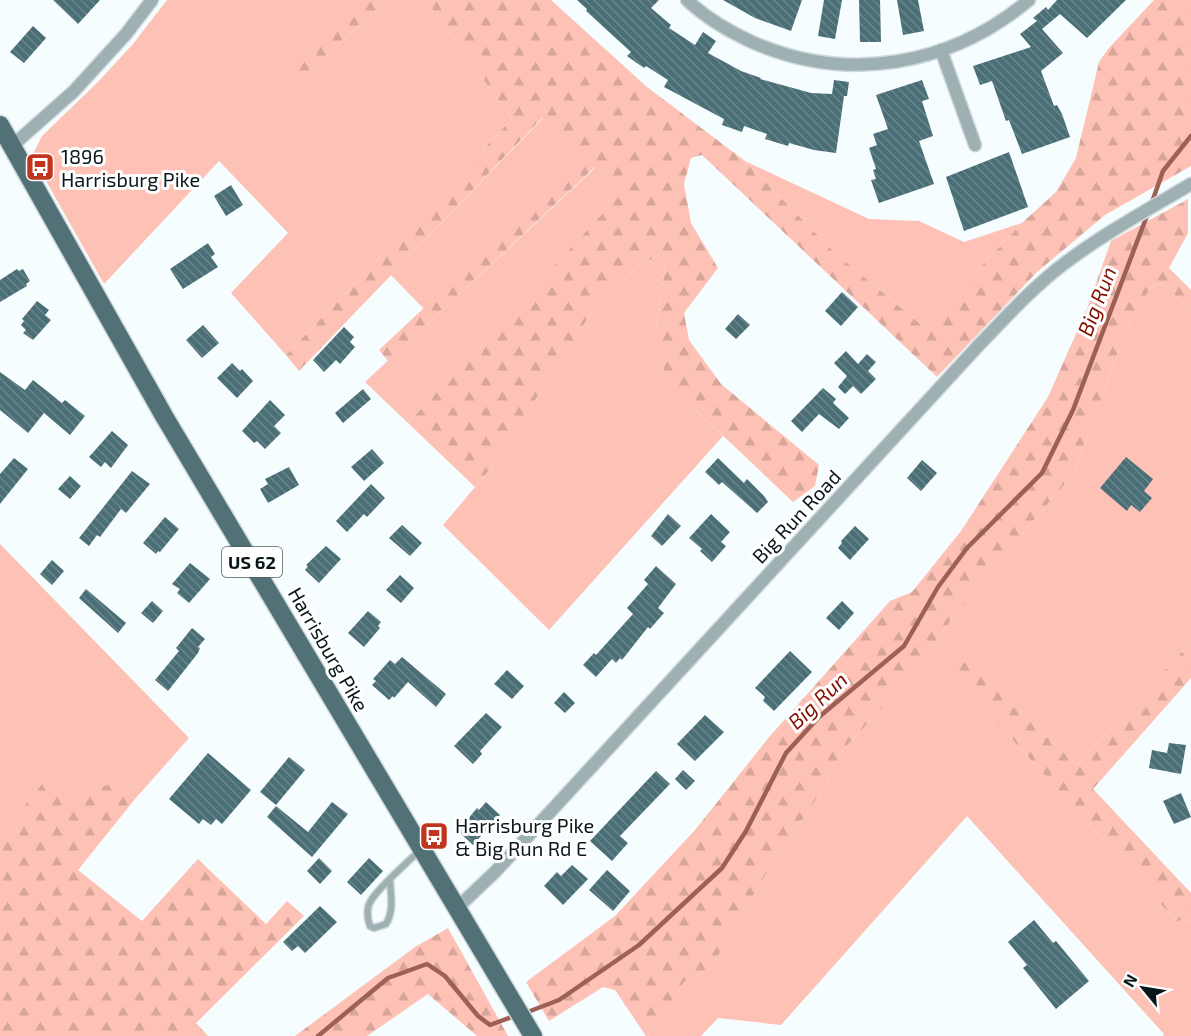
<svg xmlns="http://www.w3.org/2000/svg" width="1191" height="1036" viewBox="0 0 1191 1036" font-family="'Exo 2',sans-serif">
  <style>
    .grass { fill: #fdc1b5 }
    .forest { fill: url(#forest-firs) }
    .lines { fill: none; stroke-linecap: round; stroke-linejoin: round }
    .stream { stroke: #9d6054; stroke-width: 4.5 }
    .building { fill: url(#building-back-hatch) }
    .lane-casing { stroke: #cfd8db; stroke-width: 9 }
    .street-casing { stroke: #cfd8db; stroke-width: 15 }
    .primary-casing { stroke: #cfd8db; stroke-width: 21 }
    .lane { stroke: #9fb0b3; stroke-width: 6 }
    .street { stroke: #9fb0b3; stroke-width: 12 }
    .primary { stroke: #527177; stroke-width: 18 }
    .labels { text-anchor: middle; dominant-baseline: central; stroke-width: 6; stroke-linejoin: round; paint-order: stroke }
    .shield { fill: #fff; stroke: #535d5f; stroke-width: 1.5 }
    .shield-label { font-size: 18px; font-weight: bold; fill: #09171b }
    .poi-label { font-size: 20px; fill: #09171b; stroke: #fff; text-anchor: start }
    .street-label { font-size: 20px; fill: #09171b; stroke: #fff }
    .water-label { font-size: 21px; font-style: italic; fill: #820f00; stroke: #fff }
  </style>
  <defs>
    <pattern id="forest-firs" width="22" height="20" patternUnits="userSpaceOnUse" patternTransform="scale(1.5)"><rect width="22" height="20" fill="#fdc1b5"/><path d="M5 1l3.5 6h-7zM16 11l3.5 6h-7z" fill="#d8a59b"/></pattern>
    <pattern id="building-back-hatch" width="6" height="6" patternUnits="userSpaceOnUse" patternTransform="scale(1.5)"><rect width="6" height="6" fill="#4a6e76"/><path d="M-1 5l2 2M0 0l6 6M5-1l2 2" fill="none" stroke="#6a848b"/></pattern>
  </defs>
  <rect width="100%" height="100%" fill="#f5fdff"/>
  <g class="grass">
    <polygon points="167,0 359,0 303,54 310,70 388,0 426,0 512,119 286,355 231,293 288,233 219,161 104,284 32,156 42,136 98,82 133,44"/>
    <polygon points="543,118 585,158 424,309 391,275"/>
    <polygon points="745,161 869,219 919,221 964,242 1022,223 924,327 833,251"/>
    <polygon points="596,167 623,193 408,423 365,382"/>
    <polygon points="659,255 665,268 656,326 679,394 723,436 549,630 443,525 492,467 595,307 637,267"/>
    <polygon points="1162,283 1191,310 1191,642 1077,765 959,657 948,668 1176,921 1191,920 1191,1036 1163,1036 1164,1034 967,816 781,1025 718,1018 701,1036 648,1036 684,982 710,969 765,876 828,781 840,753 914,674 956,613 1073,474 1130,321 1151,287"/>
    <polygon points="0,544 189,738 135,799 113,784 78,796 5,830 0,828"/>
  </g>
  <g class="forest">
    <polygon points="359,0 388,0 310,70 295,74 303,54"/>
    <polygon points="426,0 551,0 647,87 745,161 833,251 924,327 1022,223 1056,192 1076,158 1099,62 1108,49 1154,0 1191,0 1191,166 1105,215 1037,272 937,377 702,155 691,158 684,184 691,223 718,268 684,313 689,340 721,384 819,465 815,486 793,502 679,394 664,370 656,326 665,268 659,255 637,267 595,307 492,467 475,487 408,423 622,193 595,167 388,361 379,350 584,158 542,118 299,371 286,355 512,119"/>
    <polygon points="1188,199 1188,233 1169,268 1191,290 1191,310 1162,283 1151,287 1130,321 1073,474 956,613 914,674 840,753 828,781 765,876 710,969 684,982 648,1036 646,1036 615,990 603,987 549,1021 526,982 615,916 695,830 770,736 890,601 912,592 961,531 1048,397 1087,309 1111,241"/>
    <polygon points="1191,642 1191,678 1093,789 1191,893 1191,920 1176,921 948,668 959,656 1077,765"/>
    <polygon points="47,778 78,796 113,783 135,799 78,870 142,921 198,859 266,924 287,901 304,916 196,1023 208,1036 0,1036 0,828 5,830"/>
    <polygon points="448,928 508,1036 477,1036 428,994 367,1036 295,1036 415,947"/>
  </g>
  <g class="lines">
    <g class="stream">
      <polyline points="1151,205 1163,171 1191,136"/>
      <polyline points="525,1013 559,1000 639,945 722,868 746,831 786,753 819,717 904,646 938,587 967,548 1042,473 1073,410 1148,213"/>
      <polyline points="318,1036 388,978 427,964 445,976 478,1016 490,1025 517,1015"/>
    </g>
  </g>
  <g class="building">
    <polygon points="53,0 100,0 78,24"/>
    <polygon points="577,0 659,0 651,8 671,25 669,28 695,45 703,32 716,41 708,53 741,71 761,78 760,79 811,93 832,94 834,80 849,82 847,96 844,96 836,153 814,150 789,143 788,146 765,139 767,134 744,126 742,132 722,125 724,119 664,87 668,80 646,66 644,68 627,56 631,52 586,11 587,9"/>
    <polygon points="723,0 802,0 791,31 755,18"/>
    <polygon points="824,0 842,0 835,39 818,36"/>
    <polygon points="859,0 880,0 881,42 860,42"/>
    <polygon points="897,0 918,0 924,31 903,35"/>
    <polygon points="1057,0 1126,0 1087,38 1060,14 1042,29 1063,53 1041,71 1054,106 1057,105 1062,114 1070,137 1022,154 1009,120 1006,121 992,81 980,85 973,66 1031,47 1020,34 1037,21 1033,18 1046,7 1048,10"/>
    <polygon points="33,26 46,38 24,63 10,52"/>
    <polygon points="922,80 929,99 922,101 933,136 919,141 934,184 879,203 871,180 876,179 873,170 876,169 869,148 877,145 873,134 888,129 876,95"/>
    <polygon points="1009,152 1028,207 964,231 946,177"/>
    <polygon points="231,185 243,205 226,216 214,196"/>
    <polygon points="208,243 215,254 211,257 218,267 183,289 170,269"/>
    <polygon points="17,269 19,271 23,269 30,281 26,284 27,286 0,302 0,280"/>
    <polygon points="842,292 858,307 841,326 825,311"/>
    <polygon points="37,301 49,310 45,315 51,320 33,340 23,333 26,330 21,325 24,321 22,319"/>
    <polygon points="738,314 750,325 736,339 725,329"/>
    <polygon points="203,325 219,343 202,358 186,340"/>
    <polygon points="344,327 354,337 350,342 355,347 340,364 336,360 324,372 313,360"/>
    <polygon points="846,351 858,364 867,354 876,362 868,371 876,379 861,394 853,386 845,394 838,387 847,376 834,363"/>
    <polygon points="232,363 240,371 242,369 253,381 237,398 217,378"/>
    <polygon points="0,372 25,390 33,380 62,403 65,400 85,416 70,435 44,413 28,433 0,410"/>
    <polygon points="823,388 836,399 833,403 849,418 839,429 819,414 802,432 791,421"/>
    <polygon points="363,389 371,399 343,423 335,413"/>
    <polygon points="270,400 285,415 274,426 281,433 265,449 257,441 254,443 242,431"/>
    <polygon points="112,431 128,445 111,468 105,462 101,467 89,457"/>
    <polygon points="372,449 384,463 364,481 351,467"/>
    <polygon points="1126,457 1153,479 1144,491 1152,498 1140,512 1131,505 1127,511 1100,488"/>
    <polygon points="14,458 28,469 0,504 0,474"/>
    <polygon points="718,458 744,483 747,479 764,496 768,502 757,513 722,482 719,485 705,472"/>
    <polygon points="922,460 937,473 921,491 907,478"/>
    <polygon points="289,467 299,485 268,503 260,489 268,484 265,479"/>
    <polygon points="132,471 150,484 126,513 121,509 100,537 97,535 89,546 79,538"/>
    <polygon points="70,476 81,486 70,499 58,489"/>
    <polygon points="371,484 385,498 367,517 364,514 347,532 336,521"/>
    <polygon points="668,514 681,526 662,546 651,536"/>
    <polygon points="711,514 730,532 721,542 726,546 712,562 700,551 702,549 689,538"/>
    <polygon points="165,517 179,529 160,552 158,551 156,554 143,543"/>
    <polygon points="402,525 422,543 410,556 389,538"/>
    <polygon points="855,526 869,539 850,560 838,548 842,543 841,541"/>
    <polygon points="326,546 341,559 319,583 305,570 308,566 306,565"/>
    <polygon points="52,560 64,571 52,585 40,574"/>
    <polygon points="190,563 210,579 189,603 177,593 180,589 172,584"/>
    <polygon points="656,566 676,584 658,608 664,613 650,629 648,627 622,660 620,658 616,663 612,659 596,677 583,665 594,653 596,655 633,614 627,608 648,584 644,580"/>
    <polygon points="400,575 414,588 401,603 386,590"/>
    <polygon points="86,589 126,623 118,633 79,598"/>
    <polygon points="152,601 163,611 153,623 141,613"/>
    <polygon points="842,601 854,613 839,630 826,618"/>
    <polygon points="368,611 381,622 378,626 380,628 364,647 348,633"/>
    <polygon points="192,628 205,639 198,647 200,648 198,653 168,691 155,680 179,651 176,648"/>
    <polygon points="790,651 812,672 774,711 763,701 765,697 755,688"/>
    <polygon points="402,657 446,694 436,707 408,682 394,698 393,696 389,700 372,685 376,681 373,679 390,660 395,664"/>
    <polygon points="507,670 524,686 512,699 494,684"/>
    <polygon points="564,692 575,703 565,713 554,703"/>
    <polygon points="486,713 502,727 480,751 482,754 473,764 454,746"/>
    <polygon points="705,715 724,732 695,761 677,744"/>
    <polygon points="1169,743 1186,745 1181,774 1149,768 1152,750 1167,753"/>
    <polygon points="208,753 251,790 222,824 216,819 211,825 203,819 199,824 169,799"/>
    <polygon points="289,757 305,770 276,805 260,792"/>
    <polygon points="683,770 695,781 686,790 675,779"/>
    <polygon points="656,771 670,784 620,836 628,843 612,861 590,841"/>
    <polygon points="1181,793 1191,817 1174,824 1163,801"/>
    <polygon points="332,802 348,814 312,857 267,817 276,806 308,832"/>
    <polygon points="486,802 500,815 473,845 458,831 477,808 479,810"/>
    <polygon points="319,858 332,871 320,884 307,871"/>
    <polygon points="369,858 383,871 361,895 347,882"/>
    <polygon points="572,865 588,879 563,905 544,886 557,872 561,876"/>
    <polygon points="607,870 630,891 613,911 589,890"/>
    <polygon points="320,906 337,922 305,953 298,946 292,951 283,942"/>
    <polygon points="1034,920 1053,943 1056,941 1089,981 1056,1009 1023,968 1027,965 1008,942"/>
  </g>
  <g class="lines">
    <g class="lane-casing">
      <path id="lane" d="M390,881C391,896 394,911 386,924L374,928L370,926C367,917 366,907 372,899C383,883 405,865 419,851"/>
    </g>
    <g class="street-casing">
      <g id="street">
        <path d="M687,0C706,18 728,31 752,42C847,84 950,66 1029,0"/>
        <polyline points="941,50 975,145"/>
        <polyline points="12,146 74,91 126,34 152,0"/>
        <path d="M457,908L495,872L978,346C1006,317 1033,287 1065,263C1105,233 1149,209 1191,184"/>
      </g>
    </g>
    <g class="primary-casing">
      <polyline id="primary" points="0,125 164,416 533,1036"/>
    </g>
    <use href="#lane" class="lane"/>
    <use href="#street" class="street"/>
    <use href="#primary" class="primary"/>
  </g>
  <defs>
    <g id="bus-square" transform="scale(1.5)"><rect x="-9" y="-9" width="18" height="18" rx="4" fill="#c1351f" stroke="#fff"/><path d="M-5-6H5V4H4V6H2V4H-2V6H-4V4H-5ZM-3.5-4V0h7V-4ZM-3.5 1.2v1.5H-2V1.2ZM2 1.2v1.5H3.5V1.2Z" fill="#fff"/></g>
  </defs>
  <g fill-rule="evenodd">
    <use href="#bus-square" x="40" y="167"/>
    <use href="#bus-square" x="434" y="836"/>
  </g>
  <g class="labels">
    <rect class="shield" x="222" y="547" width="60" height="30" rx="4.5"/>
    <g class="shield-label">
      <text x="252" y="562">US 62</text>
    </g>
    <g class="poi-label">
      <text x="61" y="156">1896<tspan x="61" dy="23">Harrisburg Pike</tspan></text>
      <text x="455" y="825">Harrisburg Pike<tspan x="455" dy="23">&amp; Big Run Rd E</tspan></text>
    </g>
    <g class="street-label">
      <text transform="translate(796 516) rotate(-47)">Big Run Road</text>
      <text transform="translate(329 649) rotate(60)">Harrisburg Pike</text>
    </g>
    <g class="water-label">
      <text transform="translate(1096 301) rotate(-69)">Big Run</text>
      <text transform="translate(817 700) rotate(-43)">Big Run</text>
    </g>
  </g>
  <g transform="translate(1143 988) rotate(300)" stroke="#ffffff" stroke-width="4.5" paint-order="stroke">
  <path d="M0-4.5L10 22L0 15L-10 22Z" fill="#09171b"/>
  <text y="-9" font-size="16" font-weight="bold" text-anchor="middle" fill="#09171b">N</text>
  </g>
</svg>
